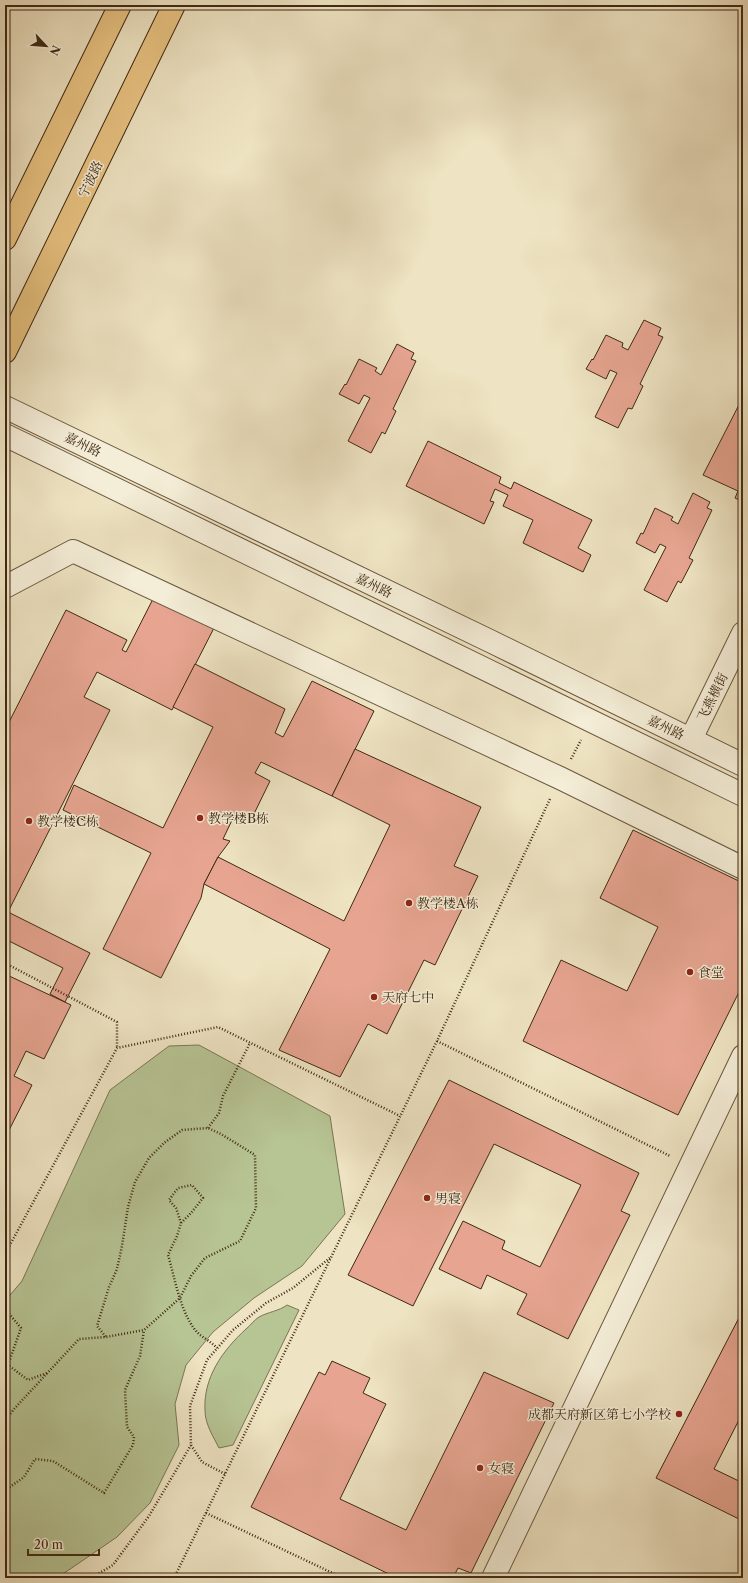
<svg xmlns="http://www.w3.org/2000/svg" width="748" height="1583" viewBox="0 0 748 1583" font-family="'Libre Caslon Text','Noto Serif SC',serif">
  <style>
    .green { fill: #b7c494; stroke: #7b7654 }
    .building { fill: #e7a591; stroke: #3f2913 }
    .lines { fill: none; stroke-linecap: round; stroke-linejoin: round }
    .minor-casing { stroke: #6b583f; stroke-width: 24 }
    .major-casing { stroke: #3f2913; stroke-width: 24 }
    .path { stroke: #3f2913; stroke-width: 2.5; stroke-dasharray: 1 2; stroke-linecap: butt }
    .minor { stroke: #f4edd7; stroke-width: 22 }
    .major { stroke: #e7c281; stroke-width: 22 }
    .poi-dot { fill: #8f2418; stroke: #f4edd7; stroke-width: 1.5 }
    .labels { text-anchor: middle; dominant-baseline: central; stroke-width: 3; stroke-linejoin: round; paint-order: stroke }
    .street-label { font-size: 13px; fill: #3f2913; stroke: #f4edd7 }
    .poi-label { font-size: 13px; fill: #3f2913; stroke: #f4edd7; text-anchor: start }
  </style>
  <rect width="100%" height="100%" fill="#eee3c2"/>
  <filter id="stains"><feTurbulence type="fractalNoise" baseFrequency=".005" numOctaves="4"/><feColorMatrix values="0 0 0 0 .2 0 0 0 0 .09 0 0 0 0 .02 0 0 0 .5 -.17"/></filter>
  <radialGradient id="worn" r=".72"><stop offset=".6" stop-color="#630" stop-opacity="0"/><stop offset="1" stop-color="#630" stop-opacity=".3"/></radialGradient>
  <g class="green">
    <polygon points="199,1045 330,1116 345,1214 302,1266 254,1298 213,1332 186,1365 175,1404 179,1445 150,1503 117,1537 57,1578 5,1578 5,1301 22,1281 110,1090 169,1046"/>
    <path d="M287,1305L299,1310L233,1445L219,1448C214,1438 205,1424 205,1411C203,1378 222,1351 246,1329C250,1326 254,1320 259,1317C268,1312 279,1311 287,1305Z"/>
  </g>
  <g class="building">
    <polygon points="644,320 661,328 658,335 663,337 640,384 643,386 632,409 628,408 618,428 595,417 617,373 610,370 606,379 586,369 592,359 593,360 606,335 623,343 622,347 628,350"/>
    <polygon points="397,344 414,353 411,359 416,361 393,409 396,411 385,434 382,432 371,453 348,441 370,398 364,395 359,404 339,394 345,384 346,385 359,359 377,368 375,371 381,375"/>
    <polygon points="743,397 743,502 735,498 738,491 703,475"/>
    <polygon points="428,441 501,477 499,483 511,489 514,482 592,520 578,548 591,555 583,572 523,543 533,520 503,506 508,495 495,489 490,501 494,502 484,524 406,486"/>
    <polygon points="693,493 710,502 707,508 712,510 689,558 693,560 681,583 678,581 667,602 644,590 666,547 660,544 655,553 636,543 641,533 643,534 655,508 673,517 671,520 678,524"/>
    <polygon points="155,595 215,626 172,710 97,672 84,697 110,710 8,912 90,953 65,1002 50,994 63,968 5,939 5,730 66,610 127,640 122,650 126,652"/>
    <polygon points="195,664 285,709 275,733 283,737 312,681 374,711 332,796 261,762 255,773 270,781 250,822 235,814 223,839 230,841 218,857 204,884 201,898 161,978 103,949 151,853 63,810 74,785 163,828 213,727 173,707"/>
    <polygon points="355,749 481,807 454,866 478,876 435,965 424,960 387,1034 368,1024 340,1077 279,1050 330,949 204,884 218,857 344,921 390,825 332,796"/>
    <polygon points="633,830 743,883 743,984 678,1115 523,1041 561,960 627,991 658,927 600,898"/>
    <polygon points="5,974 71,1005 44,1059 26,1051 14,1076 32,1085 5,1138"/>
    <polygon points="449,1080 639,1173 621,1211 630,1215 568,1339 517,1314 527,1294 487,1275 481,1289 439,1269 463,1221 505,1241 502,1249 540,1267 581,1185 494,1144 413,1306 348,1275"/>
    <polygon points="743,1310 743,1412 714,1469 743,1483 743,1521 656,1478"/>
    <polygon points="332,1361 370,1378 363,1393 386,1404 340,1499 406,1530 484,1372 554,1403 471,1573 458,1568 453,1578 397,1578 251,1507 319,1372 325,1375"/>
  </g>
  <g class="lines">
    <g class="minor-casing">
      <g id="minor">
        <polyline points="5,407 490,641 743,765"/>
        <polyline points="5,435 743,795"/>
        <polyline points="5,587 73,551 560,778 743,868"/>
        <polyline points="691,739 743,633"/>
        <polyline points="493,1578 743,1056"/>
      </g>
    </g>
    <g class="major-casing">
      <g id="major">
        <polyline points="5,239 120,5"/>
        <polyline points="5,352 174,5"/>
      </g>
    </g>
    <g class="path">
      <polyline points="571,759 581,740"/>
      <polyline points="5,963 117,1022 117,1048"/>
      <polyline points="437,1041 670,1156"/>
      <polyline points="208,1128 219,1113 223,1096 250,1043"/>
      <path d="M181,1223L176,1208L169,1200L178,1188L192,1185L203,1198L191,1213L181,1223L177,1236L168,1255C175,1278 181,1318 200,1335C206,1339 212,1343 217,1348"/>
      <polyline points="5,1254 117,1048 218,1027 400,1116"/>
      <polyline points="5,1309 21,1328 8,1365 28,1380 47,1373"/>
      <polyline points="5,1421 14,1409 79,1339 106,1337 144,1330 180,1298 191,1276 205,1258 240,1241 256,1208 255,1155 221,1134 208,1128 182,1130 164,1143 149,1158 135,1182 128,1207 122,1246 117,1269 109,1287 97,1326 106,1337"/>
      <polyline points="225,1474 202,1462 191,1445 190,1406 207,1360 233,1330 266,1303 293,1288 331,1257"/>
      <polyline points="5,1487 7,1489 24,1477 35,1459 53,1461 104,1493 133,1445 134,1437 127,1427 125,1390 140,1356 144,1330"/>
      <polyline points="206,1513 343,1578"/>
      <polyline points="91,1578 113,1565 149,1516 191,1445"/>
      <polyline points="174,1578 437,1041 550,799"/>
    </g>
    <use href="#minor" class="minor"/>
    <use href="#major" class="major"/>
  </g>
  <g class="poi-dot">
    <circle cx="200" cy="818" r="4"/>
    <circle cx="29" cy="821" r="4"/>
    <circle cx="409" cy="903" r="4"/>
    <circle cx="690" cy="972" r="4"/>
    <circle cx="374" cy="997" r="4"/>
    <circle cx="427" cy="1198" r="4"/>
    <circle cx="679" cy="1414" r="4"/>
    <circle cx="480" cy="1468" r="4"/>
  </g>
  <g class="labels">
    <g class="street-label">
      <text transform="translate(90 179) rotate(-64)">宁波路</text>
      <text transform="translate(83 444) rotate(26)">嘉州路</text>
      <text transform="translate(374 585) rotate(26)">嘉州路</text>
      <text transform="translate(712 697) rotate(-64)">飞燕横街</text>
      <text transform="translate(666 727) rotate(26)">嘉州路</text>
    </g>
    <g class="poi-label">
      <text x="208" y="818">教学楼B栋</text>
      <text x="37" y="821">教学楼C栋</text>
      <text x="417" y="903">教学楼A栋</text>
      <text x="698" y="972">食堂</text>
      <text x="382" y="997">天府七中</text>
      <text x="435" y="1198">男寝</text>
      <text x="671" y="1414" text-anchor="end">成都天府新区第七小学校</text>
      <text x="488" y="1468">女寝</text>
    </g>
  </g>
  <rect width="748" height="1583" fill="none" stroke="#eee3c2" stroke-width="20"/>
  <rect x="6" y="6" width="736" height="1571" fill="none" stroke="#3f2913" stroke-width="2"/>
  <rect x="10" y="10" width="728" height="1563" fill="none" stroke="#3f2913"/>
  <g transform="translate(46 46) rotate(116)" stroke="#f4edd7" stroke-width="3" paint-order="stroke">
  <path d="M0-3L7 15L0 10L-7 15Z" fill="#3f2913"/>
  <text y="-6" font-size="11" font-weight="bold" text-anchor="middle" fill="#3f2913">N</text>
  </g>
  <path d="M28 1549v6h71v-6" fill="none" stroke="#3f2913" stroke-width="2"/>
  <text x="34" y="1549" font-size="12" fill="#3f2913" stroke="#f4edd7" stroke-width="3" paint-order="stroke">20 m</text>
  <rect width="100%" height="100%" filter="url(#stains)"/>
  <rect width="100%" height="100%" fill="url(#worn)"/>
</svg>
